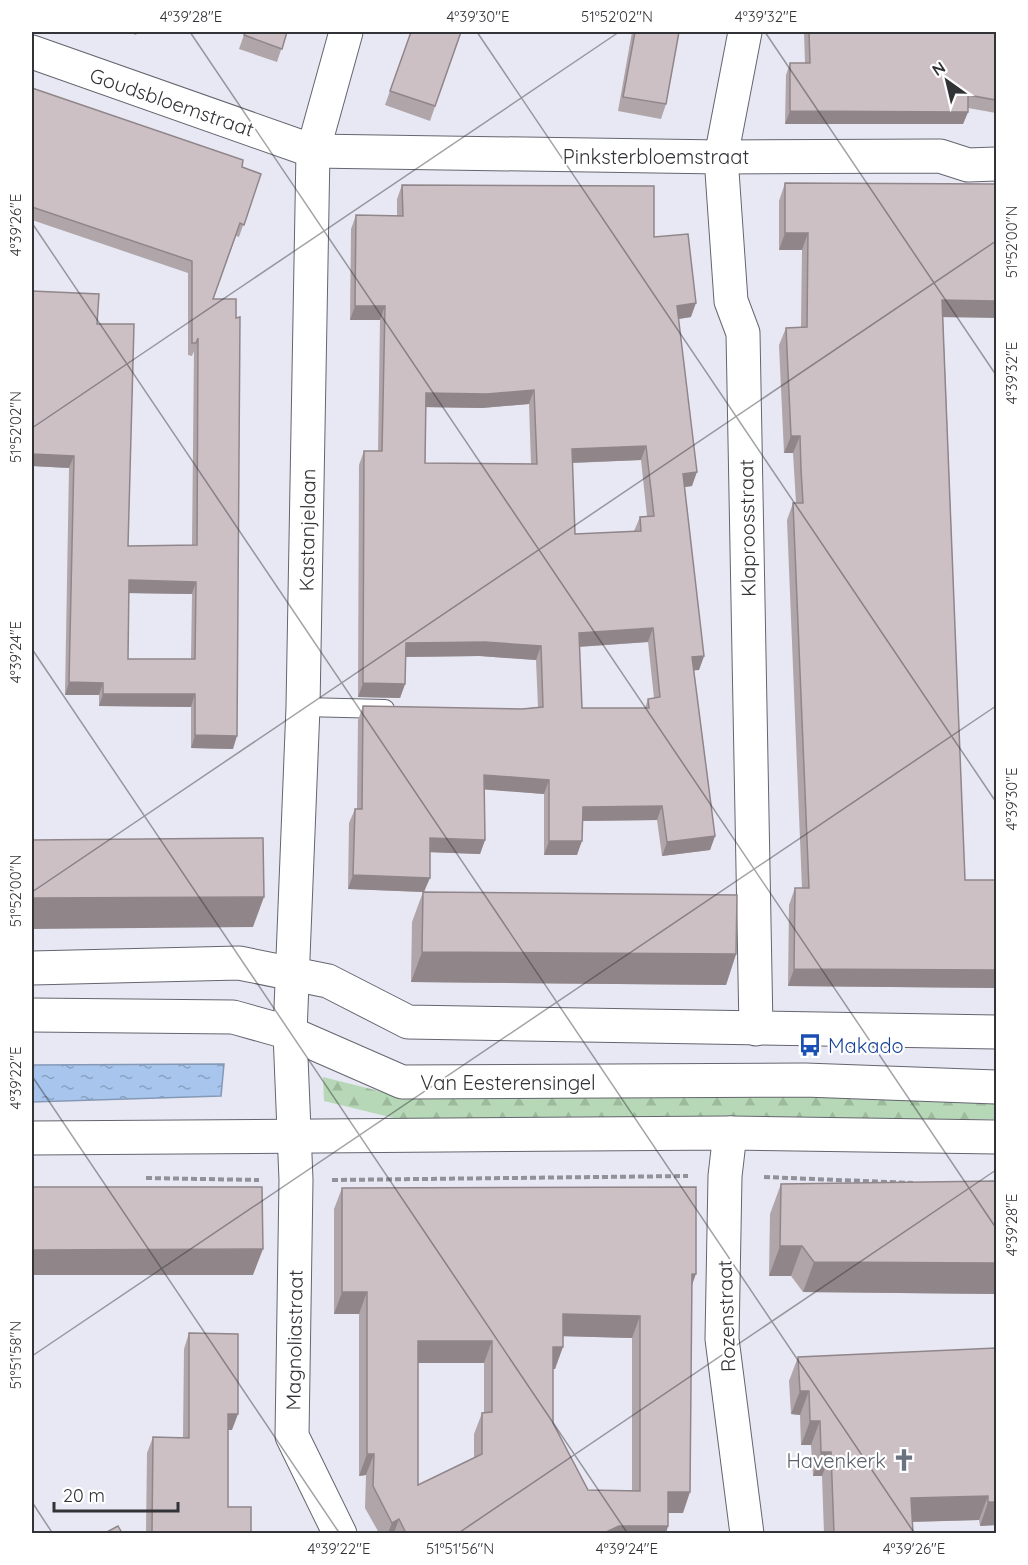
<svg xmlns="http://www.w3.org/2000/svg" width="1028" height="1565" viewBox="0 0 1028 1565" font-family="Quicksand,sans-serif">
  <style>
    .forest { fill: url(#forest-firs) }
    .water { fill: url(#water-ripples); stroke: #8599b6; stroke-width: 1.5 }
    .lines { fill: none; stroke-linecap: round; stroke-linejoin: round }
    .service-casing { stroke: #64656f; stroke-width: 20 }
    .minor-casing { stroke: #64656f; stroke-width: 35 }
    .tertiary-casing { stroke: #64656f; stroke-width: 35 }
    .path { stroke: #909199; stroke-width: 4; stroke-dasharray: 6 3; stroke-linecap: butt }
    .service { stroke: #fff; stroke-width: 18 }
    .minor { stroke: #fff; stroke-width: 33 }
    .tertiary { stroke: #fff; stroke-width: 33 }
    .wall { fill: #b0a5a9; fill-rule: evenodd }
    .shaded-wall { fill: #90868a }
    .building { fill: #cdc0c5; stroke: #90868a; stroke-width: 1.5; fill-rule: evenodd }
    .ticks { fill: none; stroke: #323337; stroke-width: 1.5; stroke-opacity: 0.45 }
    .labels { text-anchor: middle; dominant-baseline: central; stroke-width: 4.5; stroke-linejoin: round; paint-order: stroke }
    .street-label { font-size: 20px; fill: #323337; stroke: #fff }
    .transit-label { font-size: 20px; fill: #164399; stroke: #fff; text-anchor: start }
    .worship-label { font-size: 20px; fill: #5b616d; stroke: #fff; text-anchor: end }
    .neatline { fill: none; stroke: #323337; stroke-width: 2 }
    .ticks-label { font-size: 15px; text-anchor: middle; fill: #323337 }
  </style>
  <defs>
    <pattern id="forest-firs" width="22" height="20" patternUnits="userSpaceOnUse" patternTransform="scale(1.5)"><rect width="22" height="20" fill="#b6d8b6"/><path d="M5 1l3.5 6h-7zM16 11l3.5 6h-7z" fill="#9dba9d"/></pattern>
    <pattern id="water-ripples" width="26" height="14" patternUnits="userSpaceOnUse" patternTransform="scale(1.5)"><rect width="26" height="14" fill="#a8c5ed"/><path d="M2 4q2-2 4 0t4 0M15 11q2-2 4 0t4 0" fill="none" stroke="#89a1c1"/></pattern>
  </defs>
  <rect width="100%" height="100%" fill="#e7e8f3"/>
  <polygon class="forest" points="323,1077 399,1096 996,1097 996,1119 398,1119 324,1101"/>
  <polygon class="water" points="224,1064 221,1096 32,1102 32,1065"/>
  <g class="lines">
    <g class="service-casing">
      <polyline id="service" points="303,707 385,709"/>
    </g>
    <g class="minor-casing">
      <g id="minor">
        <polyline points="745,32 721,157 731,301 743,333 756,1029"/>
        <polyline points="32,52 313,151 721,157 940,156 968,165 996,164"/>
        <polyline points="32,968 239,963 328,981 408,1022 996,1032"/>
        <polyline points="730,1133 725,1176 722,1339 747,1534"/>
        <polyline points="340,1534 292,1436 296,1180 290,1033 303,707 313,151 346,32"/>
      </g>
    </g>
    <g class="tertiary-casing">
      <g id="tertiary">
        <polyline points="32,1015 233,1017 290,1033 402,1082 805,1080 996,1087"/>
        <polyline points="32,1138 730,1133 996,1137"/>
      </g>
    </g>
    <g class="path">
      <polyline points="764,1177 913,1183"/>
      <polyline points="146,1178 259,1180"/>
      <polyline points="332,1180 688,1176"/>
    </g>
    <use href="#service" class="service"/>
    <use href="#minor" class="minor"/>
    <use href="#tertiary" class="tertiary"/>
  </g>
  <g class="wall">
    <polygon points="127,32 138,32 136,35"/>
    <polygon points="160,32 170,32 169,34"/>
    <polygon points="245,32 287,32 277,62 239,49"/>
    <polygon points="411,32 461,32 430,121 385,105"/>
    <polygon points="632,32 679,32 666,104 661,119 618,111"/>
    <polygon points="804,32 996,32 996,113 968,108 968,112 963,124 785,124 786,75 790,63 805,63"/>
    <path d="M32,88L261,174L239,237L236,236L213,299L233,749L191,748V707L99,706V695H65L69,468L32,466V291L97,324L128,546L192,545L194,351L192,356L188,355V273L32,220ZM128,593L192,594L191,659H128Z"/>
    <polygon points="785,183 943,317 965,880 996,880 996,988 788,986 789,905 795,888 802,888 787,520 793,503 796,503 795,486 793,453 784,453 779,345 786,328 801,327 802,250 779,250 779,201"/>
    <path d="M402,185L654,237L691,317L678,319L692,486L684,487L704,656L699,670H694L715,836L710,850L662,856L657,820L583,821L577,855H544V794L484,789L485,840L480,854L430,852L424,892L348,889L349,823L355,809H357L358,720L363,706L522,709L538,707L536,660L480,656L406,657L405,684L400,698L358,697L359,465L364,451H378L380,320H350L351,229L356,215L397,216V199ZM529,404L531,464L425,463L426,407L482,408ZM641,460L647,516L640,517L634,531L575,534L572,463ZM648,642L654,698L648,699L645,708H582L579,647Z"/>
    <polygon points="423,892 736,954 726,985 411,982 412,922"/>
    <polygon points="996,1181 996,1294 803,1292 791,1276 769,1276 770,1214 781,1184"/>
    <path d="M342,1188L691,1286L683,1513H668V1526L666,1533H379L365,1508L366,1475L359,1476V1314H334V1209ZM563,1336L632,1338V1490H588L553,1423V1369H555ZM418,1363H484V1413H482L474,1434V1458L418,1485Z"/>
    <polygon points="189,1333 232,1430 228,1430 228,1507 251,1533 146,1533 147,1453 153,1437 183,1438 184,1349"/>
    <polygon points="996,1348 996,1525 980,1526 979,1520 913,1522 913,1533 824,1533 822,1476 813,1476 811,1445 801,1445 800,1415 791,1414 789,1381 798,1357"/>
  </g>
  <g class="shaded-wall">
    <polygon points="790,111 968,112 963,124 785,124"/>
    <polygon points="785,233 808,233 802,250 779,250"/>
    <polygon points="942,300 996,301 996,318 936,317"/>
    <polygon points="696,303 691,317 672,320 677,306"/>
    <polygon points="355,306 385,306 380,320 350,320"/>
    <polygon points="534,390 529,404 482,408 421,407 426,393"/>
    <polygon points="791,436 800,436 793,453 784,453"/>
    <polygon points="646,446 641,460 566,463 572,449"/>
    <polygon points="32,454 74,456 69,468 32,466"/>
    <polygon points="697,472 692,486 678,488 683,474"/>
    <polygon points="129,580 196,582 192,594 124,593"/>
    <polygon points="653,628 648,642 574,647 579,633"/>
    <polygon points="485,642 541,646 536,660 480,656 401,657 406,643"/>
    <polygon points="704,656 699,670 687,671 692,657"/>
    <polygon points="69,682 103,683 99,695 65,695"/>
    <polygon points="363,683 405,684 400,698 358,697"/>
    <polygon points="103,694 195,694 191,707 99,706"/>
    <polygon points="195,735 237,736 233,749 191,748"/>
    <polygon points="484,775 549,780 544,794 478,789"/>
    <polygon points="662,806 657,820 578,821 583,807"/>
    <polygon points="715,836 710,850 662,856 667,842"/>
    <polygon points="430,838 485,840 480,854 425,852"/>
    <polygon points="549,841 582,841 577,855 544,855"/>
    <polygon points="353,875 430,878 424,892 348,889"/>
    <polygon points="264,897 253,927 32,929 32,898"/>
    <polygon points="422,952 736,954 726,985 411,982"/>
    <polygon points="794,969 996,970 996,988 788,986"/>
    <polygon points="780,1246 802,1246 791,1276 769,1276"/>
    <polygon points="263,1249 253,1275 32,1275 32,1250"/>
    <polygon points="814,1262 996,1263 996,1294 803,1292"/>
    <polygon points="692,1274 696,1274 688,1296"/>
    <polygon points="342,1292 367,1292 359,1314 334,1314"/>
    <polygon points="563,1314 640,1316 632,1338 555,1336"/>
    <polygon points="418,1341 492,1341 484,1363 410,1363"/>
    <polygon points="553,1347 563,1347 555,1369 546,1369"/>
    <polygon points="800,1391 809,1391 800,1415 791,1414"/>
    <polygon points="228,1414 238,1414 232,1430 223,1430"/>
    <polygon points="810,1421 820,1421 811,1445 801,1445"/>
    <polygon points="821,1452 831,1452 822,1476 813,1476"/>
    <polygon points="367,1454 374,1454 366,1475 359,1476"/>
    <polygon points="668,1492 690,1492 683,1513 660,1513"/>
    <polygon points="988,1496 979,1520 903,1522 911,1498"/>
    <polygon points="988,1502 996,1502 996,1525 980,1526"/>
    <polygon points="399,1519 394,1533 388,1533 392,1523"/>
    <polygon points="619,1526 668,1526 666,1533 604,1533"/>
  </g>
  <g class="building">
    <polygon points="246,32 287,32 282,49 244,35"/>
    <polygon points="411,32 461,32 435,106 390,91"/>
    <polygon points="635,32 679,32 666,104 623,97"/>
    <polygon points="809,32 996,32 996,100 968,95 968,112 790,111 790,63 810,63"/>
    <path d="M32,88L243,160L242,167L261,174L244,225L240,223L213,299H236V318L240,317L237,736L195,735V694H103V683L69,682L74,456L32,454V291L99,294L97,324H134L128,546L197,545L198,338L196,343H192V261L32,207ZM129,580L196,582L195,659H128Z"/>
    <polygon points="785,183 996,184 996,301 942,300 965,880 996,880 996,970 794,969 795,888 809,888 793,503 803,503 801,469 800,436 791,436 786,328 807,327 808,233 785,233"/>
    <path d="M402,185L654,186V237L688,234L696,303L677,306L697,472L683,474L704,656L692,657L715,836L667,842L662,806L583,807L582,841H549V780L484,775L485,840L430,838V878L353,875L355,809H362L363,706L522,709L543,707L541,646L485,642L406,643L405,684L363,683L364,451H382L385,306H355L356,215L403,216ZM534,390L537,464L425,463L426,393L487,394ZM646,446L654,516L640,517L641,531L575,534L572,449ZM653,628L660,697L648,699L649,708H582L579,633Z"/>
    <polygon points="263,838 264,897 32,898 32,840"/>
    <polygon points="423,892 737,895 736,954 422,952"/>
    <polygon points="996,1181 996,1263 814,1262 802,1246 780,1246 781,1184"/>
    <polygon points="32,1187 262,1187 263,1249 32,1250"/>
    <path d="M696,1187V1274H692L690,1492H668V1526H619L604,1533H406L399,1519L392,1523L373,1486L374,1454H367V1292H342V1188ZM563,1314L640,1316V1491L588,1490L553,1423V1347H563ZM418,1341H492V1412L482,1413V1454L418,1485Z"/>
    <polygon points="189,1333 238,1334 238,1414 228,1414 228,1507 251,1507 251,1533 152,1533 153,1437 189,1438"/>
    <polygon points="996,1348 996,1502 988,1502 988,1496 911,1498 913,1533 834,1533 831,1452 821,1452 820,1421 810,1421 809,1391 800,1391 798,1357"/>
    <polygon points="118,1526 122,1533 105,1533"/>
  </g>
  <path class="ticks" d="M190,32L996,1228M477,32L996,802M765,32L996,375M32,223L915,1534M32,428L619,32M32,649L628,1534M32,892L996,241M32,1076L340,1534M32,1356L996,706M32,1502L53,1534M457,1534L996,1170"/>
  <defs>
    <g id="bus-bare" transform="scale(1.8)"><path d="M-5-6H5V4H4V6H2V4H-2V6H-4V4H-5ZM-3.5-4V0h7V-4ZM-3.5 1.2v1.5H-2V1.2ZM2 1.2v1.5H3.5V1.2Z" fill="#1a4fb4" stroke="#fff" stroke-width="2.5" paint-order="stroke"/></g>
    <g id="church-bare" transform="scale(1.8)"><path d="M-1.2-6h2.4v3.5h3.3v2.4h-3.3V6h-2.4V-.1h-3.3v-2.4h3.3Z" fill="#6b7280" stroke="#fff" stroke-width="2.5" paint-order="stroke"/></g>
  </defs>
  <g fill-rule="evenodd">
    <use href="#bus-bare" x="810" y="1045"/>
    <use href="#church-bare" x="904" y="1460"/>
  </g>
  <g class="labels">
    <g class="street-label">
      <text transform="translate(172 102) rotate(19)">Goudsbloemstraat</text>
      <text x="656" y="156">Pinksterbloemstraat</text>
      <text transform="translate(747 528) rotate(-91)">Klaproosstraat</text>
      <text transform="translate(307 530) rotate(-89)">Kastanjelaan</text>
      <text x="508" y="1082">Van Eesterensingel</text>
      <text transform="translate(726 1316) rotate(-92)">Rozenstraat</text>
      <text transform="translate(294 1340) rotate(-89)">Magnoliastraat</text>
    </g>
    <g class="transit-label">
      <text x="828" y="1045">Makado</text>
    </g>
    <g class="worship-label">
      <text x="886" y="1460">Havenkerk</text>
    </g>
  </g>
  <rect width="1028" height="1565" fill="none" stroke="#ffffff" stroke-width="66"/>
  <g transform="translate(947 81) rotate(326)" stroke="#ffffff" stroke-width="4.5" paint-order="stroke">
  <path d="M0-4.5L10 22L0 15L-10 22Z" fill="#323337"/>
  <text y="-9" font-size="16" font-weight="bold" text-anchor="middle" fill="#323337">N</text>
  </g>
  <path d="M54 1502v9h124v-9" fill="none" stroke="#323337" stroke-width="3"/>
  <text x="63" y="1502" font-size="18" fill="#323337" stroke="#ffffff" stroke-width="4.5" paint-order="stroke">20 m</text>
  <rect x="33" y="33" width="962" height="1499" class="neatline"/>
  <g class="ticks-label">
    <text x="191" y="22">4°39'28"E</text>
    <text x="478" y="22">4°39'30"E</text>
    <text x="617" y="22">51°52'02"N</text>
    <text x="766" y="22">4°39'32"E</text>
    <text transform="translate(16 225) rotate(-90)" y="5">4°39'26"E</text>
    <text transform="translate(1012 242) rotate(-90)" y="5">51°52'00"N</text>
    <text transform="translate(1012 373) rotate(-90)" y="5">4°39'32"E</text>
    <text transform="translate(16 427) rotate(-90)" y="5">51°52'02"N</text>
    <text transform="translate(16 652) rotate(-90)" y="5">4°39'24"E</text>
    <text transform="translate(1012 799) rotate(-90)" y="5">4°39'30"E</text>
    <text transform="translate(16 891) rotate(-90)" y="5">51°52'00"N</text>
    <text transform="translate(16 1078) rotate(-90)" y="5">4°39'22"E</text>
    <text transform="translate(1012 1225) rotate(-90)" y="5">4°39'28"E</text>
    <text transform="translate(16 1355) rotate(-90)" y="5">51°51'58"N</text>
    <text x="339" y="1554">4°39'22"E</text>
    <text x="460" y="1554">51°51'56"N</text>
    <text x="627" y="1554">4°39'24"E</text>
    <text x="914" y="1554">4°39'26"E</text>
  </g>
</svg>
